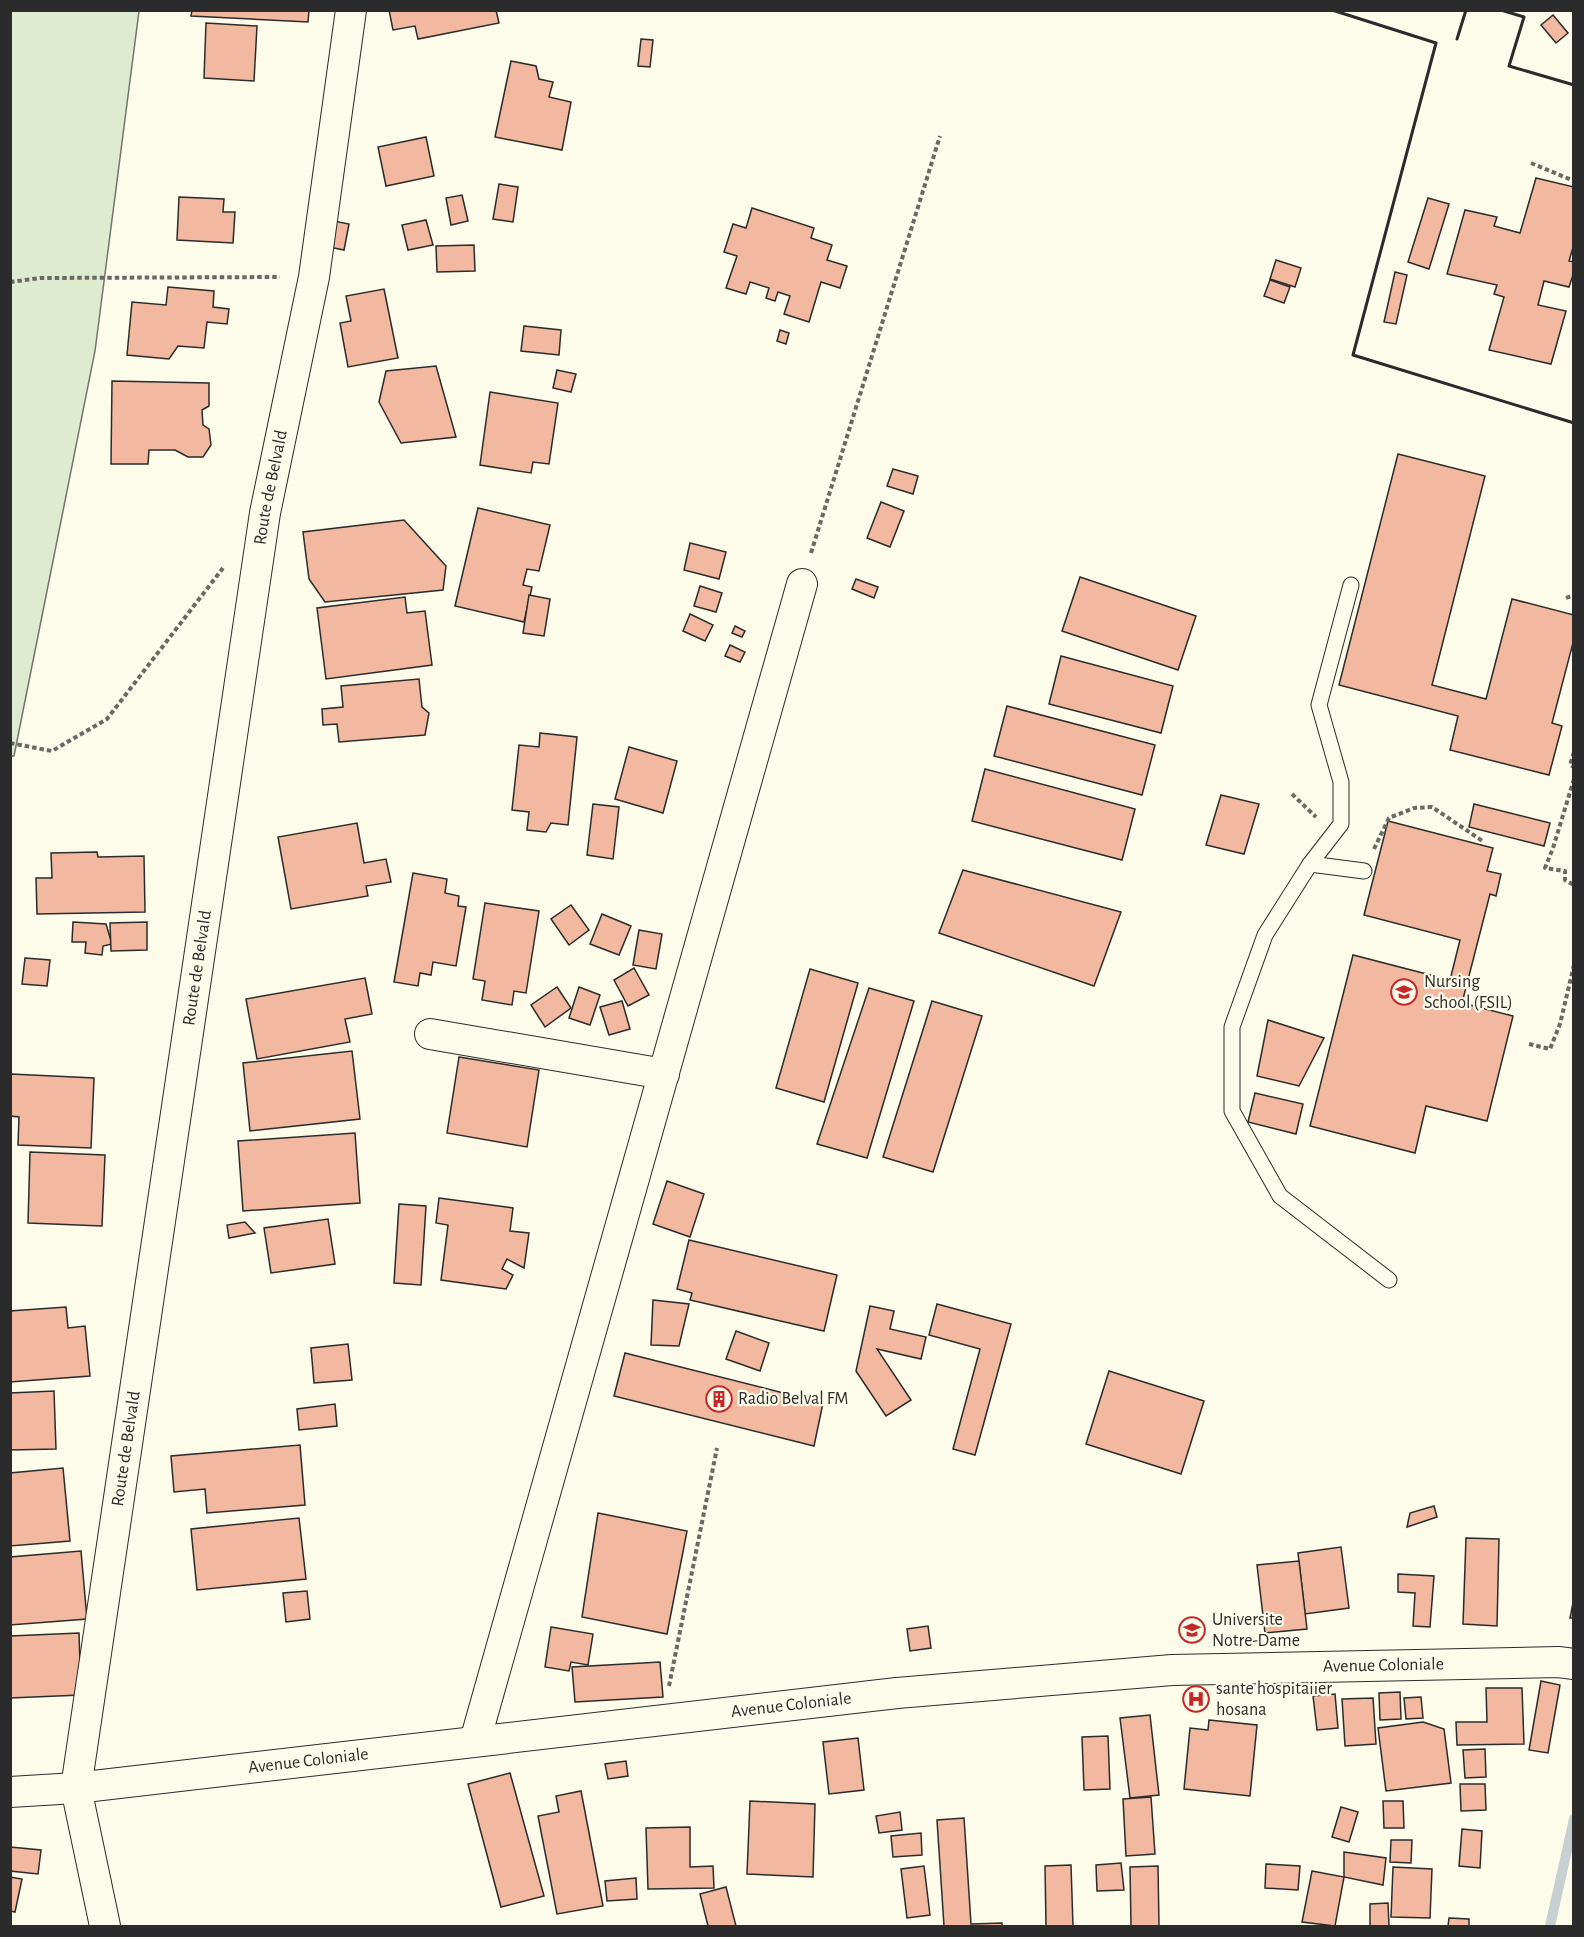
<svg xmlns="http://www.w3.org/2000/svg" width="1584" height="1937" viewBox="0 0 1584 1937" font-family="'Alegreya Sans',sans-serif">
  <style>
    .green { fill: #deebd1; stroke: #74746e; stroke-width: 1.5 }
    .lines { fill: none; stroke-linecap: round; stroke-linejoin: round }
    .stream { stroke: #c7d0d0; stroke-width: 10 }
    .building { fill: #f2b8a0; stroke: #2b2b2b; stroke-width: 1.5 }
    .lane-casing { stroke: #2b2b2b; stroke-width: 17 }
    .street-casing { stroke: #2b2b2b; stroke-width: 32 }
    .path { stroke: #6a6964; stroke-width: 4; stroke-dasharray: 4.5 3; stroke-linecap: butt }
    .lane { stroke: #fdfbea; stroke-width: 15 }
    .street { stroke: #fdfbea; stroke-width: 30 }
    .wall { stroke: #2b2b2b; stroke-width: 3 }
    .labels { text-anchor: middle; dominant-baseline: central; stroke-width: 4.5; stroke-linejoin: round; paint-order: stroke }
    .street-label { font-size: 18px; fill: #2b2b2b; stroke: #fdfbea }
    .poi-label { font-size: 18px; fill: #2b2b2b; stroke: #fdfbea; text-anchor: start }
  </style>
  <rect width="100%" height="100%" fill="#fdfbea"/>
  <polygon class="green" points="11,10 139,11 95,351 14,756 10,756"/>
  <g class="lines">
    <polyline class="stream" points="1550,1926 1574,1819"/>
  </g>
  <g class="building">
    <polygon points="192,10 309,10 308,22 191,16"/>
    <polygon points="389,10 496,10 499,23 418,39 415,26 393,30"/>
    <polygon points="1553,15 1568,33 1556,43 1541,25"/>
    <polygon points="206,23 257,26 254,81 204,78"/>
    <polygon points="641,39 653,40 650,67 638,66"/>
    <polygon points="511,61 536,66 539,79 553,82 549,97 571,102 562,150 495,137"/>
    <polygon points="426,137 434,176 386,186 378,147"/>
    <polygon points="1536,178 1574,187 1574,244 1569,261 1574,262 1574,272 1569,287 1544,281 1538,305 1566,311 1551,364 1489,350 1504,297 1494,294 1497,285 1447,274 1465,210 1497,217 1494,226 1520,233"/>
    <polygon points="499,184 518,187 513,222 493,219"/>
    <polygon points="462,195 468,221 451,225 446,198"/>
    <polygon points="179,197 224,199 223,212 235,212 233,243 177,240"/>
    <polygon points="1428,198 1449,204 1429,269 1408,262"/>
    <polygon points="752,208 814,228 811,238 832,245 827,260 847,266 840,288 821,282 809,322 784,314 790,296 778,292 775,301 766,298 769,288 750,282 746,294 726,288 737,256 724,252 733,224 746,228"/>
    <polygon points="329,220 349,224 344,250 324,246"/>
    <polygon points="426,220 433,245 408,250 402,225"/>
    <polygon points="474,245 475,271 437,272 436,246"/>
    <polygon points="1276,260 1301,268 1295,287 1270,279"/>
    <polygon points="1395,272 1407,275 1396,324 1384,322"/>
    <polygon points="1270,280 1290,287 1284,303 1264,296"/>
    <polygon points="168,287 214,291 213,307 229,309 227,324 207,322 204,348 178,346 169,359 127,355 132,302 166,305"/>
    <polygon points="384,289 398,358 348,367 340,323 351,321 346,296"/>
    <polygon points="524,326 561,330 559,355 521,351"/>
    <polygon points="780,330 789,333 786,344 777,341"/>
    <polygon points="436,366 456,437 401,443 379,402 386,371"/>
    <polygon points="557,370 576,374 571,392 553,388"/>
    <polygon points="112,381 209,383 209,406 202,410 203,425 209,429 211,445 203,457 188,457 175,450 149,450 148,464 111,464"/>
    <polygon points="490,392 558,403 549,464 533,462 531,473 480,465"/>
    <polygon points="1398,454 1485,476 1432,685 1486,699 1512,599 1574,615 1574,639 1552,723 1562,726 1549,775 1450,750 1458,716 1339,685"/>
    <polygon points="893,469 918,476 913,494 887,486"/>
    <polygon points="881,502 904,511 890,547 867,538"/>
    <polygon points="478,508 550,525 539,571 527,569 523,585 532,587 524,622 455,606"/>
    <polygon points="404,520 446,566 443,590 325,602 309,579 303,532"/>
    <polygon points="690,543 726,552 719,579 684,570"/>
    <polygon points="1080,577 1196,616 1178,670 1062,631"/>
    <polygon points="856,579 878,587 874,598 852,589"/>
    <polygon points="700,586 722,593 716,612 694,606"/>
    <polygon points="529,595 550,599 544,636 523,633"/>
    <polygon points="405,597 407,613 425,611 432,665 326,679 317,608"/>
    <polygon points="690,614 713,625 705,641 683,631"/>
    <polygon points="735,626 745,631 742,637 732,633"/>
    <polygon points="730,645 745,652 740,662 725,656"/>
    <polygon points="1061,656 1173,686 1161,733 1049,704"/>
    <polygon points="419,679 422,707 429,713 425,735 339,742 337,724 323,725 322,709 343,707 341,686"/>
    <polygon points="1007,706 1155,745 1142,795 994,756"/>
    <polygon points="540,733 577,737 568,825 551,823 546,832 527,830 529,812 512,810 519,745 539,747"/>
    <polygon points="629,747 677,761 663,813 615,799"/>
    <polygon points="985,769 1135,809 1122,860 972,821"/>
    <polygon points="1221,795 1259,804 1244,854 1206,845"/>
    <polygon points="593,804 619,807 613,859 587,855"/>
    <polygon points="1474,804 1550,823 1544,846 1469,827"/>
    <polygon points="1388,821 1493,848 1487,871 1501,874 1496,896 1490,894 1462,1003 1513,1016 1487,1121 1426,1106 1415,1153 1310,1126 1353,955 1450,980 1460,940 1364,915"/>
    <polygon points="357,823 364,863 386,859 391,882 366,886 368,896 291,909 278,837"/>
    <polygon points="97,852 98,857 144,856 145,912 37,914 36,878 52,878 51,853"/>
    <polygon points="963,870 1121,912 1094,986 939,933"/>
    <polygon points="413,873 447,879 445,893 459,896 458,906 466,907 456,966 433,962 431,975 420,973 418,986 394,982"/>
    <polygon points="485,903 539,911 526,993 514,991 512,1005 482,1000 485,981 473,979"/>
    <polygon points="571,905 589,930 569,945 551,919"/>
    <polygon points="602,914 631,926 619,955 590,944"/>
    <polygon points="73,922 106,924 112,944 103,946 102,955 85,953 86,942 72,942"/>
    <polygon points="147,922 147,950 111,951 110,923"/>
    <polygon points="639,930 662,934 656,969 633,965"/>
    <polygon points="25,958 50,960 47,986 22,984"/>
    <polygon points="634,968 649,995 628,1006 614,980"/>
    <polygon points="810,969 858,983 824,1102 776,1088"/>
    <polygon points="365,978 372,1014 345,1019 350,1042 257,1059 246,999"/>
    <polygon points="557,987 571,1008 545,1027 531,1005"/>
    <polygon points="579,987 600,995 590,1025 569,1018"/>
    <polygon points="869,988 914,1001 867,1158 817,1144"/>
    <polygon points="622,1001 630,1029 609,1035 600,1007"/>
    <polygon points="932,1001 982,1016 933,1172 883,1157"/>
    <polygon points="1268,1020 1324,1038 1299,1086 1257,1076"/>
    <polygon points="352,1051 360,1119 250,1131 243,1063"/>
    <polygon points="459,1057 539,1070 527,1147 447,1133"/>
    <polygon points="11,1074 94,1078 91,1148 18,1145 19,1117 10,1116"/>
    <polygon points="1255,1093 1303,1104 1296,1134 1248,1122"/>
    <polygon points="355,1133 360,1203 243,1211 238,1141"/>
    <polygon points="30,1152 105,1155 102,1226 28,1223"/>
    <polygon points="667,1181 704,1194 690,1237 653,1224"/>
    <polygon points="439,1198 513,1208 510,1231 529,1233 524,1268 507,1259 502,1269 513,1275 506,1289 441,1280 448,1225 436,1223"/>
    <polygon points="399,1204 426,1206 421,1285 394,1283"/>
    <polygon points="328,1219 335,1264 271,1273 264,1228"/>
    <polygon points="245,1222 255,1233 229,1238 227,1225"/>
    <polygon points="689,1240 837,1275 824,1331 690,1300 692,1293 677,1289"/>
    <polygon points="653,1300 689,1304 679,1346 651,1345"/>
    <polygon points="937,1304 1011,1324 975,1455 953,1449 980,1349 929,1335"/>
    <polygon points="870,1306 894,1311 890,1329 926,1337 921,1359 877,1349 911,1400 886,1416 856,1371"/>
    <polygon points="66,1307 68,1328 85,1326 90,1376 10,1382 10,1311"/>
    <polygon points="736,1331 769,1343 760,1371 726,1359"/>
    <polygon points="348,1344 352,1380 314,1383 311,1348"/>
    <polygon points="625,1353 823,1403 814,1446 614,1396"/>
    <polygon points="1109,1371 1204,1401 1181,1474 1086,1444"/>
    <polygon points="54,1391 56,1449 10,1450 10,1393"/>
    <polygon points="335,1404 337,1426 299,1430 297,1409"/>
    <polygon points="300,1445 305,1505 207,1513 205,1489 174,1492 171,1456"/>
    <polygon points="63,1468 70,1541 10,1546 10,1473"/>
    <polygon points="1434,1506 1437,1517 1407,1527 1410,1513"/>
    <polygon points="598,1513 687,1531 667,1634 582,1617"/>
    <polygon points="299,1518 306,1579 197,1590 191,1529"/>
    <polygon points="1466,1538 1499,1539 1497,1626 1463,1624"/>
    <polygon points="1341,1547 1349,1608 1305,1614 1298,1553"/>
    <polygon points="81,1551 87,1619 10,1625 10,1557"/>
    <polygon points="1299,1561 1307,1629 1265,1633 1257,1565"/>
    <polygon points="1398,1574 1434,1576 1430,1627 1413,1626 1415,1593 1398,1592"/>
    <polygon points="307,1591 310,1619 286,1622 283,1593"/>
    <polygon points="1574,1598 1574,1618 1570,1618"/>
    <polygon points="928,1626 931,1648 910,1651 907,1629"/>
    <polygon points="551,1627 593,1634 588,1665 571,1662 569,1671 545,1667"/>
    <polygon points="79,1633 81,1695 10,1698 10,1636"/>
    <polygon points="660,1662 663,1697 575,1702 572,1667"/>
    <polygon points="1541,1681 1560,1685 1548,1753 1529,1750"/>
    <polygon points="1486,1688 1522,1688 1524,1744 1457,1745 1456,1722 1487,1722"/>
    <polygon points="1400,1692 1401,1719 1380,1720 1379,1693"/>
    <polygon points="1335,1694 1338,1728 1317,1730 1313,1696"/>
    <polygon points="1421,1697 1423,1718 1406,1719 1404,1698"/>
    <polygon points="1373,1698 1376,1744 1345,1746 1342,1699"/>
    <polygon points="1150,1715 1159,1795 1130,1798 1120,1718"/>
    <polygon points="1209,1720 1257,1725 1250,1796 1184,1789 1190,1728 1208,1730"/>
    <polygon points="1423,1722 1444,1729 1451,1783 1386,1791 1378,1728"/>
    <polygon points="1108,1736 1110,1789 1084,1790 1082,1737"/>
    <polygon points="858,1738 864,1790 829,1794 823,1742"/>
    <polygon points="1485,1749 1486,1777 1465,1778 1463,1750"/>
    <polygon points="626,1761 628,1776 608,1779 605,1764"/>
    <polygon points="510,1773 544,1896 501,1907 468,1784"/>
    <polygon points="1460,1784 1485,1784 1486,1810 1461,1811"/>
    <polygon points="581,1791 603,1906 557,1914 538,1816 559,1812 556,1796"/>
    <polygon points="1151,1797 1155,1854 1126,1856 1123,1799"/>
    <polygon points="750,1801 815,1804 813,1877 747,1874"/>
    <polygon points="1383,1801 1403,1801 1404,1828 1384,1828"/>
    <polygon points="1341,1807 1358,1812 1349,1842 1332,1837"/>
    <polygon points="900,1812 902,1830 879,1833 876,1816"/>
    <polygon points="964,1818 971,1924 1002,1923 1002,1926 944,1926 937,1820"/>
    <polygon points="690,1827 690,1867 713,1866 714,1888 648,1889 646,1828"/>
    <polygon points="1462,1829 1482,1831 1480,1868 1459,1866"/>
    <polygon points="921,1833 922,1855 893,1857 891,1836"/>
    <polygon points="1391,1840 1412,1840 1411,1863 1390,1862"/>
    <polygon points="10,1847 41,1850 38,1874 10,1871"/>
    <polygon points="1344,1852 1386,1858 1383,1885 1344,1877"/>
    <polygon points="1121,1863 1124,1890 1097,1891 1096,1865"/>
    <polygon points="1266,1864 1300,1866 1298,1890 1265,1888"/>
    <polygon points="1071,1865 1073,1926 1046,1926 1045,1866"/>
    <polygon points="924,1866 930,1915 907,1918 901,1869"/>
    <polygon points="1158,1866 1159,1926 1131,1926 1130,1867"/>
    <polygon points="1393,1867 1432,1869 1430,1918 1391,1917"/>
    <polygon points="1312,1871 1344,1877 1335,1926 1302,1922"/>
    <polygon points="10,1877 22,1879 15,1912 10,1911"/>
    <polygon points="636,1878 637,1899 607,1901 605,1881"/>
    <polygon points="726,1887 736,1926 708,1926 700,1894"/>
    <polygon points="1388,1903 1389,1926 1370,1926 1370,1904"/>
    <polygon points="1449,1918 1469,1919 1469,1926 1448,1926"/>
  </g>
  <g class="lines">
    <g class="lane-casing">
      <g id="lane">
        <polyline points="1351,585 1319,705 1341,782 1341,824 1310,864 1265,935 1232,1027 1232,1111 1280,1196 1389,1280"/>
        <polyline points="1310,864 1364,871"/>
      </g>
    </g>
    <g class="street-casing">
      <g id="street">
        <polyline points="430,1034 664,1074"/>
        <polyline points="475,1741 802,584"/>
        <path id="s1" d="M10,1792L76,1788L897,1693L1172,1670L1558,1662L1574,1664"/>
        <path id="s2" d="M105,1926L76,1788L265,513L314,277L351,10"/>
      </g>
    </g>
    <g class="path">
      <polyline points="1531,163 1574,181"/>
      <polyline points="10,282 40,278 280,277"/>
      <polyline points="811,553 940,136"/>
      <polyline points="1566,598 1574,595"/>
      <polyline points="10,743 52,751 107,719 223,568"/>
      <polyline points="1574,752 1570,765 1574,767"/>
      <polyline points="1574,779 1553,848 1545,868 1565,871 1565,880 1574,885"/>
      <polyline points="1292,794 1316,817"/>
      <polyline points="1374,849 1389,818 1414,808 1432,807 1484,842"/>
      <polyline points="1529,1044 1550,1049 1560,1024 1574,965"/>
      <polyline points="669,1686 717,1448"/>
    </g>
    <use href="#lane" class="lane"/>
    <use href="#street" class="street"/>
    <g class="wall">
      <polyline points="1332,10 1436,43 1353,355 1574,423"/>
      <polyline points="1501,10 1524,17 1509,66 1574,85"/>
      <polyline points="1457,39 1466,10"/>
    </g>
  </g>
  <defs>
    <g id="school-ring" transform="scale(1.35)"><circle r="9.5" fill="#fdfbea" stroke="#c62828" stroke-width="1.5"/><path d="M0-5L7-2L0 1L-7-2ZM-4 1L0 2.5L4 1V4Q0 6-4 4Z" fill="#c62828"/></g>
    <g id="building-ring" transform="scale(1.35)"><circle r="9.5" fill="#fdfbea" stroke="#c62828" stroke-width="1.5"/><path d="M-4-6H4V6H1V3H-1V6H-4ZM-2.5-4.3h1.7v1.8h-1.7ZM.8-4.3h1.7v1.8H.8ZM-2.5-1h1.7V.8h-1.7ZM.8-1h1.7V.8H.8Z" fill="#c62828"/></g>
    <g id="university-ring" transform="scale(1.35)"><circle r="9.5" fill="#fdfbea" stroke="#c62828" stroke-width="1.5"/><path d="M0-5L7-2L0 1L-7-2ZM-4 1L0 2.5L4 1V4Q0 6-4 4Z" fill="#c62828"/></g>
    <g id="hospital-ring" transform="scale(1.35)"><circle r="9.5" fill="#fdfbea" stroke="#c62828" stroke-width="1.5"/><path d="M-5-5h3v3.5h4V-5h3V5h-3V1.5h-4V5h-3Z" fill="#c62828"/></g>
  </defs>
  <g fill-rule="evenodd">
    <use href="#school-ring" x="1404" y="992"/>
    <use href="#building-ring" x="719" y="1399"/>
    <use href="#university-ring" x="1192" y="1630"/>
    <use href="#hospital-ring" x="1196" y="1699"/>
  </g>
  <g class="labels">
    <g class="street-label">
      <text stroke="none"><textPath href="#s2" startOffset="1456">Route de Belvald</textPath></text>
      <text stroke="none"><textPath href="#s2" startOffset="970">Route de Belvald</textPath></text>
      <text stroke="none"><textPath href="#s2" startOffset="484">Route de Belvald</textPath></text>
      <text stroke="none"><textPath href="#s1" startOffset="1380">Avenue Coloniale</textPath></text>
      <text stroke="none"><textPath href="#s1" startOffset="786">Avenue Coloniale</textPath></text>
      <text stroke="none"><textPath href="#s1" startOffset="300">Avenue Coloniale</textPath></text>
    </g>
    <g class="poi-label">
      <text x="1424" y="982">Nursing<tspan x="1424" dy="21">School (FSIL)</tspan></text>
      <text x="738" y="1399">Radio Belval FM</text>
      <text x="1212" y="1620">Universite<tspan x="1212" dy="21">Notre-Dame</tspan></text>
      <text x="1216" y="1689">sante hospitaiier<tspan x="1216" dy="21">hosana</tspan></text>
    </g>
  </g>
  <rect width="1584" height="1937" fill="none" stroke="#2b2b2b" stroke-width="24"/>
</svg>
